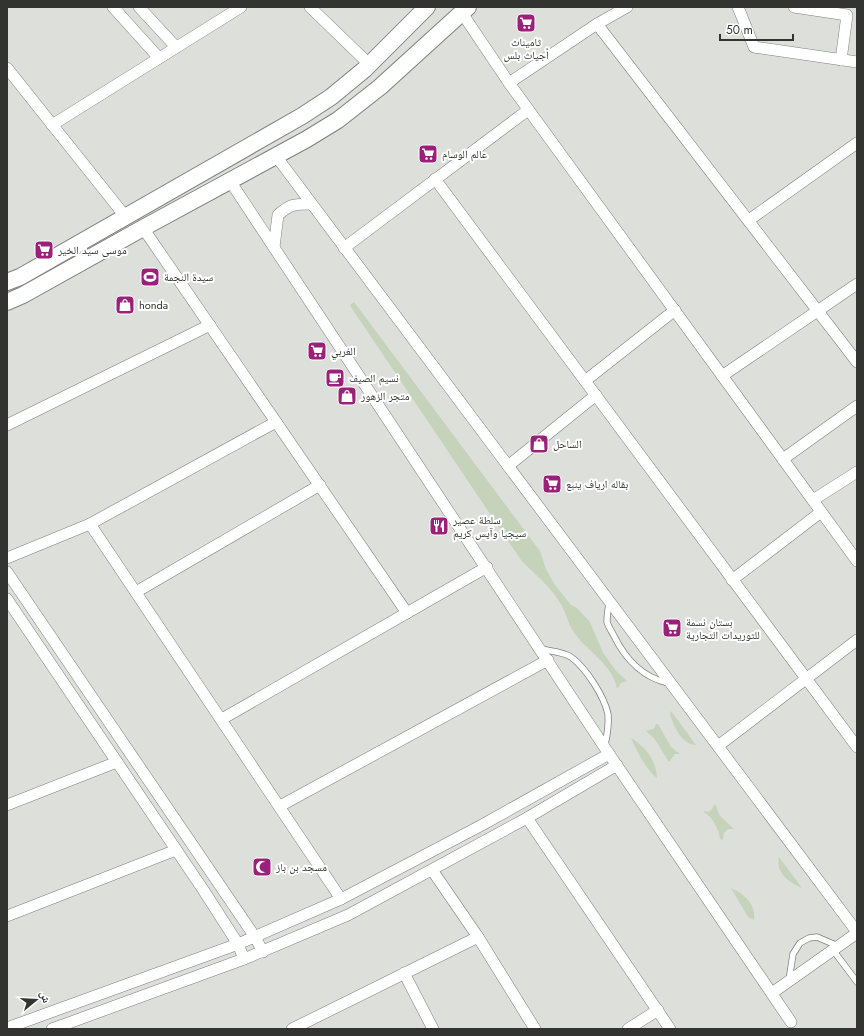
<svg xmlns="http://www.w3.org/2000/svg" width="864" height="1036" viewBox="0 0 864 1036" font-family="Jost,'Noto Naskh Arabic',sans-serif">
  <style>
    .green { fill: #c5d3ba }
    .lines { fill: none; stroke-linecap: round; stroke-linejoin: round }
    .lane-casing { stroke: #7e807c; stroke-width: 7 }
    .street-casing { stroke: #7e807c; stroke-width: 12 }
    .secondary-casing { stroke: #7e807c; stroke-width: 18 }
    .lane { stroke: #fff; stroke-width: 5.5 }
    .street { stroke: #fff; stroke-width: 11 }
    .secondary { stroke: #fff; stroke-width: 16 }
    .labels { text-anchor: middle; dominant-baseline: central; stroke-width: 4; stroke-linejoin: round; paint-order: stroke }
    .poi-label { font-size: 11px; fill: #333332; stroke: #fff; text-anchor: start }
  </style>
  <rect width="100%" height="100%" fill="#dddfdb"/>
  <g class="green">
    <path d="M354,302L540,551L546,569L555,585L571,605L577,608L590,622L603,653L617,672L627,681L621,683L617,689C613,664 586,651 573,631C568,623 566,614 562,606C552,587 535,575 521,560L351,307L350,305Z"/>
    <path d="M671,711L696,745C681,744 674,727 670,714Z"/>
    <path d="M656,724H658L671,747L680,754H675L669,762L654,738L646,731C651,729 654,731 656,724Z"/>
    <path d="M631,738C646,747 656,760 657,778C645,769 637,751 631,738Z"/>
    <path d="M715,804L720,816L734,829H728L724,833L723,840L720,839C719,829 713,818 704,812V811L707,812C713,811 712,807 715,804Z"/>
    <path d="M779,857L802,888C789,883 775,872 779,857Z"/>
    <path d="M731,888C744,894 756,904 754,920L748,917Z"/>
  </g>
  <g class="lines">
    <g class="lane-casing">
      <g id="lane">
        <path d="M609,603C608,609 607,616 607,622C608,626 612,632 614,636C626,660 642,677 668,683"/>
        <path d="M541,649C550,651 564,652 571,657C586,668 604,696 608,714C609,725 607,736 605,745"/>
        <polyline points="833,950 857,982"/>
        <polyline points="789,980 793,954 800,943 809,938 817,937 838,946"/>
      </g>
    </g>
    <g class="street-casing">
      <g id="street">
        <polyline points="113,7 159,58"/>
        <polyline points="139,7 176,47"/>
        <polyline points="310,7 369,64"/>
        <polyline points="738,7 754,47 857,62"/>
        <polyline points="794,7 847,15 841,60"/>
        <polyline points="462,13 509,83 857,561"/>
        <polyline points="597,24 857,362"/>
        <polyline points="7,68 125,216"/>
        <polyline points="509,83 597,24 627,7"/>
        <polyline points="52,125 241,7"/>
        <polyline points="276,156 857,932"/>
        <polyline points="435,179 857,747"/>
        <polyline points="230,181 609,754 791,1022"/>
        <polyline points="749,220 857,143"/>
        <polyline points="143,228 407,613"/>
        <path d="M274,247L278,215C290,204 295,204 311,204"/>
        <polyline points="344,248 528,110"/>
        <polyline points="722,376 857,284"/>
        <polyline points="585,381 675,310"/>
        <polyline points="7,425 210,325"/>
        <polyline points="783,459 857,406"/>
        <polyline points="508,466 596,395"/>
        <polyline points="813,500 857,472"/>
        <polyline points="90,524 341,899"/>
        <polyline points="7,558 90,524 276,422"/>
        <polyline points="7,572 255,937 263,952"/>
        <polyline points="732,580 821,512"/>
        <polyline points="136,592 320,485"/>
        <polyline points="7,599 204,891 238,944 244,959"/>
        <polyline points="222,719 487,567"/>
        <polyline points="718,746 857,640"/>
        <polyline points="7,805 117,762"/>
        <polyline points="280,806 548,660"/>
        <polyline points="527,818 670,1029"/>
        <polyline points="432,870 478,937 535,1029"/>
        <polyline points="7,916 176,850"/>
        <polyline points="404,973 433,1029"/>
        <polyline points="772,993 857,933"/>
        <polyline points="7,1028 238,944 341,899 482,825 609,754"/>
        <polyline points="52,1029 244,959 348,915 527,818 617,765"/>
        <polyline points="292,1029 478,937"/>
        <polyline points="628,1029 658,1010"/>
      </g>
    </g>
    <g class="secondary-casing">
      <g id="secondary">
        <polyline points="7,282 20,277 302,116 331,97 365,69 427,7"/>
        <polyline points="7,302 23,295 143,228 307,139 338,120 380,87 468,7"/>
      </g>
    </g>
    <use href="#lane" class="lane"/>
    <use href="#street" class="street"/>
    <use href="#secondary" class="secondary"/>
  </g>
  <defs>
    <g id="supermarket-square" transform="scale(1)"><rect x="-9" y="-9" width="18" height="18" rx="4" fill="#9a2079" stroke="#fff"/><path d="M-6-5.5h2.5l.6 2H6L4.5 2H-2.5L-4.4-4H-6ZM-1.5 3.2a1.3 1.3 0 1 0 .1 0ZM3 3.2a1.3 1.3 0 1 0 .1 0Z" fill="#fff"/></g>
    <g id="stadium-square" transform="scale(1)"><rect x="-9" y="-9" width="18" height="18" rx="4" fill="#9a2079" stroke="#fff"/><path d="M0-5a6.5 5 0 1 0 0 10a6.5 5 0 1 0 0-10ZM-3.5-1.8h7v3.6h-7Z" fill="#fff"/></g>
    <g id="shop-square" transform="scale(1)"><rect x="-9" y="-9" width="18" height="18" rx="4" fill="#9a2079" stroke="#fff"/><path d="M-5-2.5h2.3a2.7 3.5 0 0 1 5.4 0H5L5.5 6h-11ZM-1.5-2.5h3a1.5 2.3 0 0 0-3 0Z" fill="#fff"/></g>
    <g id="cafe-square" transform="scale(1)"><rect x="-9" y="-9" width="18" height="18" rx="4" fill="#9a2079" stroke="#fff"/><path d="M-5.5-4.5H6V0H3Q3 3.5 0 3.5H-2.5Q-5.5 3.5-5.5 0ZM3-3.2v2h1.7v-2ZM-6 4.5H4V6H-6Z" fill="#fff"/></g>
    <g id="restaurant-square" transform="scale(1)"><rect x="-9" y="-9" width="18" height="18" rx="4" fill="#9a2079" stroke="#fff"/><path d="M-5-6h1v4h1v-4h1v4h1v-4h1v5L-1.5 .5V6h-2V.5L-5-1ZM5-6V6H3V1.5H1.5Q1.5-4 5-6Z" fill="#fff"/></g>
    <g id="mosque-square" transform="scale(1)"><rect x="-9" y="-9" width="18" height="18" rx="4" fill="#9a2079" stroke="#fff"/><path d="M3.5-4.9A6 6 0 1 0 3.5 4.9A5 5 0 1 1 3.5-4.9Z" fill="#fff"/></g>
  </defs>
  <g fill-rule="evenodd">
    <use href="#supermarket-square" x="526" y="23"/>
    <use href="#supermarket-square" x="428" y="154"/>
    <use href="#supermarket-square" x="44" y="250"/>
    <use href="#stadium-square" x="150" y="277"/>
    <use href="#shop-square" x="125" y="305"/>
    <use href="#supermarket-square" x="317" y="351"/>
    <use href="#cafe-square" x="335" y="378"/>
    <use href="#shop-square" x="347" y="396"/>
    <use href="#shop-square" x="539" y="444"/>
    <use href="#supermarket-square" x="552" y="484"/>
    <use href="#restaurant-square" x="439" y="526"/>
    <use href="#supermarket-square" x="672" y="628"/>
    <use href="#mosque-square" x="262" y="867"/>
  </g>
  <g class="labels">
    <g class="poi-label">
      <text x="526" y="42" text-anchor="middle">ثاميناث<tspan x="526" dy="13">أجياث بلس</tspan></text>
      <text x="442" y="154">عالم الوسام</text>
      <text x="58" y="250">موسى سيد الخير</text>
      <text x="164" y="277">سيدة النجمة</text>
      <text x="139" y="305">honda</text>
      <text x="331" y="351">الغربي</text>
      <text x="349" y="378">نسيم الصيف</text>
      <text x="361" y="396">متجر الزهور</text>
      <text x="553" y="444">الساحل</text>
      <text x="566" y="484">بقاله ارياف ينبع</text>
      <text x="453" y="520">سلطة عصير<tspan x="453" dy="13">سيجيا وآيس كريم</tspan></text>
      <text x="686" y="622">بستان نسمة<tspan x="686" dy="13">للتوريدات التجارية</tspan></text>
      <text x="276" y="867">مسجد بن باز</text>
    </g>
  </g>
  <rect width="864" height="1036" fill="none" stroke="#333332" stroke-width="16"/>
  <g transform="translate(36 1000) rotate(72)" stroke="#ffffff" stroke-width="3" paint-order="stroke">
  <path d="M0-3L7 15L0 10L-7 15Z" fill="#333332"/>
  <text y="-6" font-size="11" font-weight="bold" text-anchor="middle" fill="#333332">ش</text>
  </g>
  <path d="M720 34v6h73v-6" fill="none" stroke="#333332" stroke-width="2"/>
  <text x="726" y="34" font-size="12" fill="#333332" stroke="#ffffff" stroke-width="3" paint-order="stroke">50 m</text>
</svg>
